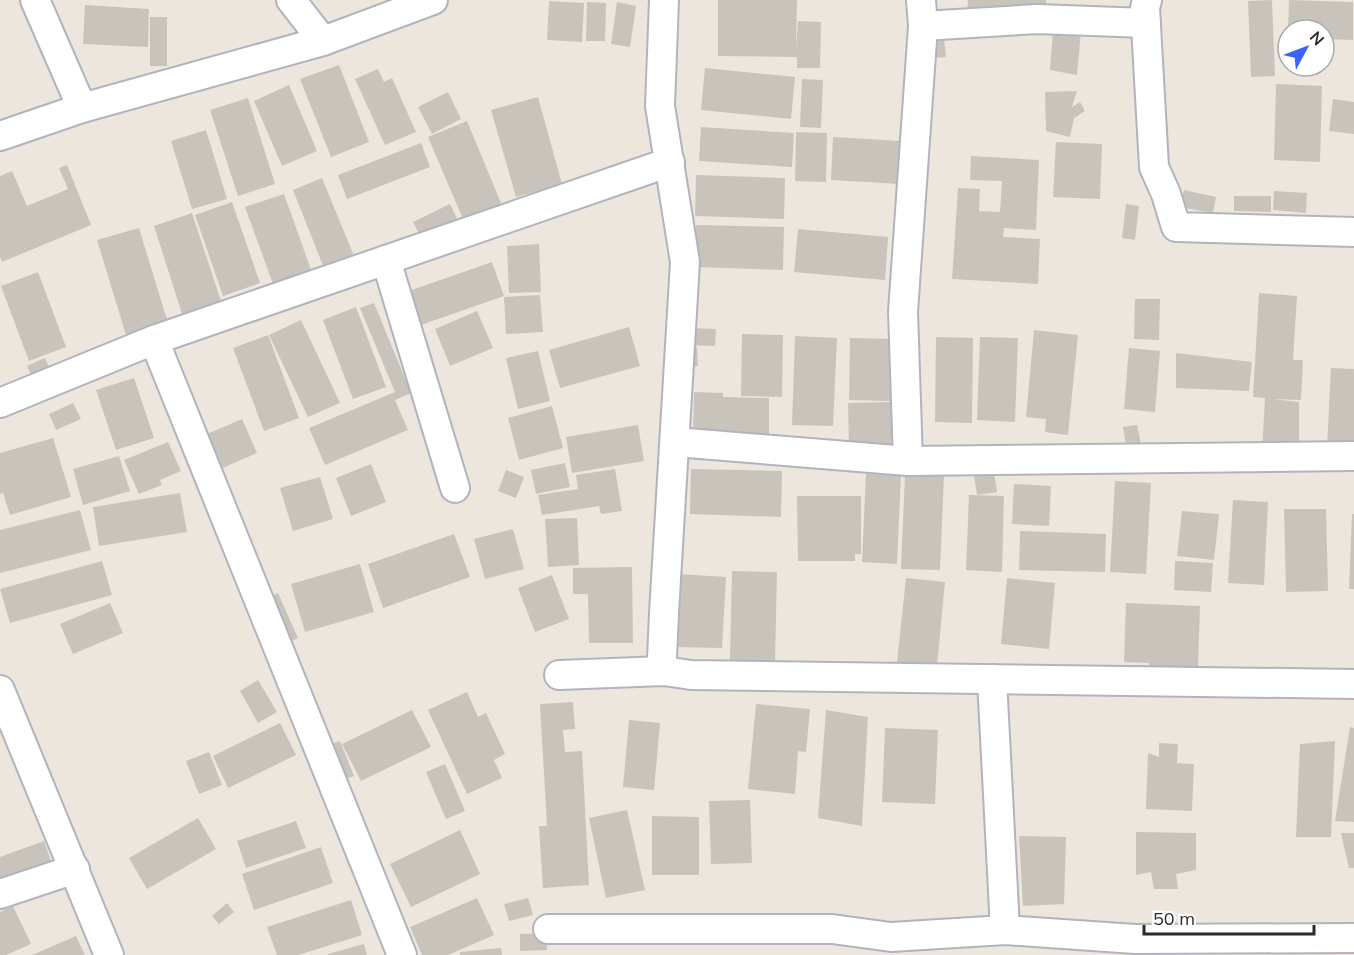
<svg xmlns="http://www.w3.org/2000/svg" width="1354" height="955" viewBox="0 0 1354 955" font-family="Mulish,sans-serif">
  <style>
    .building { fill: #c9c4bb }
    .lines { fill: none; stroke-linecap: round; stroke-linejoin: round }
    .minor-casing { stroke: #b1b4bf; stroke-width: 32 }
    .minor { stroke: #fff; stroke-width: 28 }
  </style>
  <rect width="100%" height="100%" fill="#ede6dd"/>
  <g class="building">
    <polygon points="718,0 797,0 796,49 798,21 821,22 820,68 797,68 797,57 718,56"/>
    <polygon points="968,0 1046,0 1048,15 967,17"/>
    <polygon points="1272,0 1275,76 1251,77 1248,1"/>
    <polygon points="1289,0 1353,2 1353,40 1324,39 1324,30 1288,30"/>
    <polygon points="549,1 584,3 582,42 547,40"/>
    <polygon points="587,2 606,3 605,41 586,41"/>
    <polygon points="617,2 636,6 630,47 611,44"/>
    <polygon points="85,5 149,9 148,47 83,44"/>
    <rect x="150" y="17" width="17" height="49"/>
    <polygon points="943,31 946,57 931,58 928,32"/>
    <polygon points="1053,31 1081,31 1077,75 1050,70"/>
    <polygon points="339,65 369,142 331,157 300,79"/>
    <polygon points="705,68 795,77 791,119 701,110"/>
    <polygon points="378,69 384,82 392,78 416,132 385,145 355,79"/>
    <polygon points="802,79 823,80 821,128 800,127"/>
    <polygon points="1276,84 1322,86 1320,162 1274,160"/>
    <polygon points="289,85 317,151 282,166 254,101"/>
    <polygon points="1077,91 1072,107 1080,102 1085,111 1074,118 1070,137 1046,131 1045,92"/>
    <polygon points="448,92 461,119 432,134 418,107"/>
    <polygon points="538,97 562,184 516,197 491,110"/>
    <polygon points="248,98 275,184 238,196 210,110"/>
    <polygon points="1333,99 1354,102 1354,134 1329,131"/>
    <polygon points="467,121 501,203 463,219 428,137"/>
    <polygon points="701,127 794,133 792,167 699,161"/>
    <polygon points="206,130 227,199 192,209 171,141"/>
    <polygon points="796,132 827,133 826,182 795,181"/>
    <polygon points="833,137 901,141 899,184 831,180"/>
    <polygon points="1056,142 1102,144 1100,199 1053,197"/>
    <polygon points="421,143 430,167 347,199 338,175"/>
    <polygon points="971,156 1039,160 1036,230 1004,228 1003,237 1040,239 1038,284 952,279 958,188 980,189 979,211 1000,212 1002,181 970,180"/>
    <polygon points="67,165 91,225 2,262 0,257 0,176 12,171 27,206 68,189 59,168"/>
    <polygon points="696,175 785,178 784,219 695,216"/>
    <polygon points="322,178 354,256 324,268 293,190"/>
    <polygon points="1184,190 1216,197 1213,213 1180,207"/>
    <polygon points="1274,191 1307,193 1306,213 1273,210"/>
    <polygon points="284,194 315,281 277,295 245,207"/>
    <polygon points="1234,196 1271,196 1271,212 1234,211"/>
    <polygon points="232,202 260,283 223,296 195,215"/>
    <polygon points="450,204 460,225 423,242 413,222"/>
    <polygon points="1126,204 1139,206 1135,240 1122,238"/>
    <polygon points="192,213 222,304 183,317 154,226"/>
    <polygon points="696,225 784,227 783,270 695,267"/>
    <polygon points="139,228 168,323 126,335 97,240"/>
    <polygon points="798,229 888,237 885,280 794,272"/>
    <polygon points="539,244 541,292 509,293 507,246"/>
    <polygon points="492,262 504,296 421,325 409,291"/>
    <polygon points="38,272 66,347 29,361 1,286"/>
    <polygon points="1259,293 1297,296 1293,360 1303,360 1301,400 1272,399 1299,402 1299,454 1262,453 1265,398 1253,397"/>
    <polygon points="540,295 543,332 506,334 504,297"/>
    <polygon points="1135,299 1160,299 1159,340 1134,339"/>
    <polygon points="374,303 411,393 395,400 408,430 325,465 309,428 395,392 360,308"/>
    <polygon points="356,307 386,387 353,399 323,320"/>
    <polygon points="477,311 493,348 450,366 435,329"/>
    <polygon points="301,320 340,403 308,417 269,335"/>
    <polygon points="629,327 640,366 560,388 549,350"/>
    <polygon points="686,328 716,329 715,346 685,345"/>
    <polygon points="1034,330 1078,335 1068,435 1045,432 1046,419 1026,417"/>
    <polygon points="742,334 783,335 782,397 741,396"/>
    <polygon points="268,335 299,418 264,431 233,348"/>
    <polygon points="795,336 837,338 833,426 792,425"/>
    <polygon points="936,337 973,338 972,423 935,422"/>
    <polygon points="980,337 1018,338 1015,422 977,420"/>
    <polygon points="850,338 894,339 893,401 849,400"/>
    <polygon points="683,347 697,347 698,366 683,367"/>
    <polygon points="1129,348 1160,351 1155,412 1124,409"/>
    <polygon points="538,351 550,401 518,409 506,358"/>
    <polygon points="1176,353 1252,362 1249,391 1176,388"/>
    <polygon points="45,358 52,373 34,381 27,366"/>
    <polygon points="1331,368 1354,369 1354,447 1327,446"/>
    <polygon points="134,378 154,438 116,450 96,390"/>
    <polygon points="694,392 723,393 723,397 769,398 769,434 693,432"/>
    <polygon points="891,402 892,449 849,450 848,403"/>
    <polygon points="73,403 81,419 56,430 49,414"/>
    <polygon points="552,406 563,448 519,460 508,418"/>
    <polygon points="242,419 257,453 213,472 198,438"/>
    <polygon points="638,425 644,461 572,473 566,437"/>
    <polygon points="1137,425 1141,444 1126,446 1123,427"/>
    <polygon points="53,438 71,497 10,515 3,493 0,494 0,453"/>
    <polygon points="168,442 181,471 160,480 162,485 139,494 124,460"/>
    <polygon points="119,456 130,491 83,505 73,469"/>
    <polygon points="565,463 570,487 536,494 531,470"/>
    <polygon points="371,464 386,502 351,516 336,478"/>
    <polygon points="615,469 622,511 601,514 599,506 542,515 538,495 578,489 576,475"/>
    <polygon points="691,469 782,471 781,517 690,514"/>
    <polygon points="506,470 524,477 516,498 498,491"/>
    <polygon points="994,472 997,492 977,495 974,475"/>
    <polygon points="866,474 901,475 897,564 862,562"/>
    <polygon points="905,474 944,476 940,570 901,569"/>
    <polygon points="320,477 333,519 293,531 280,488"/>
    <polygon points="1115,481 1151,483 1146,574 1110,572"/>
    <polygon points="1014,484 1051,486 1049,526 1012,524"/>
    <polygon points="180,493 187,532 99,546 93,507"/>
    <polygon points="969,495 1004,496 1002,572 966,570"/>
    <polygon points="797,496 861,496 861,554 855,554 855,561 798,561"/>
    <polygon points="1233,500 1268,502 1264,585 1228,583"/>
    <polygon points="1284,509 1326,509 1328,591 1286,592"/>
    <polygon points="80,510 91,550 0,573 0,530"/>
    <polygon points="1182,511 1219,514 1214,560 1177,556"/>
    <polygon points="1352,514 1354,514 1354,589 1349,589"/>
    <polygon points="577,518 579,565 548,567 545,519"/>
    <polygon points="513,529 524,569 485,579 474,539"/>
    <polygon points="1020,531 1106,534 1105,572 1019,570"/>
    <polygon points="454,534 470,577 383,608 368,564"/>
    <polygon points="102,561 112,595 10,623 0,589"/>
    <polygon points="1175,561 1213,563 1211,592 1174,590"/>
    <polygon points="360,564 374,612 305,632 291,584"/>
    <polygon points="632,567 633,643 589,643 588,594 573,594 573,568"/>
    <polygon points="732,571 777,572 775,661 730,660"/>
    <polygon points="677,574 726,577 722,648 673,647"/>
    <polygon points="552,575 569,619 535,632 518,588"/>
    <polygon points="906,578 945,582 937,666 897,662"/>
    <polygon points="1007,578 1055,583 1049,649 1001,644"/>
    <polygon points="278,593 298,638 283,645 263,600"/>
    <polygon points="110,603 123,633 73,654 60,624"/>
    <polygon points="1126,603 1200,606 1198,668 1149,676 1149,663 1124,662"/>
    <polygon points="258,680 277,712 258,723 240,691"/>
    <polygon points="467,692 478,717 486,713 505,754 494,760 502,778 467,794 428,710"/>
    <polygon points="573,702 575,729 563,730 565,752 582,751 589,885 543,888 539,826 547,826 540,704"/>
    <polygon points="756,704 810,709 806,752 798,751 795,794 748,789"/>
    <polygon points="412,710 431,747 361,781 342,744"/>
    <polygon points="826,710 868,717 862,826 818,818"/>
    <polygon points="629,720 660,723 654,790 623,787"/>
    <polygon points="280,723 296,755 228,788 213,756"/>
    <polygon points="1350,727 1354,728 1354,822 1335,821"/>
    <polygon points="885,728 938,730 935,804 882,802"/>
    <polygon points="340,741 354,776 338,782 324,747"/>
    <polygon points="1335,741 1331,837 1296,837 1300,744"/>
    <polygon points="1159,743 1178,744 1177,763 1194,764 1192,811 1146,809 1148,753 1159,757"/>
    <polygon points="209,752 222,785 199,794 186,761"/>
    <polygon points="445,764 465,811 446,819 426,772"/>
    <polygon points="750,800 752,863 711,864 709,801"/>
    <polygon points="627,810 645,890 606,898 589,818"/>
    <polygon points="652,816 699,817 699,875 652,875"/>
    <polygon points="198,818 216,849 147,889 129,858"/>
    <polygon points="296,821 306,848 246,868 237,841"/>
    <polygon points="460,830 480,874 411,907 390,864"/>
    <polygon points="1136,832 1196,833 1196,870 1176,874 1178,889 1154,889 1151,872 1136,875"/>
    <polygon points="1341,833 1354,833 1354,868 1349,868"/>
    <polygon points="1019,836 1066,837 1064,904 1023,906"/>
    <polygon points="44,841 51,861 0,880 0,857"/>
    <polygon points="321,847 333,883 254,910 242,874"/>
    <polygon points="477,898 494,935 448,955 422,955 410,927"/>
    <polygon points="528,898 533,915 509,921 504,904"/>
    <polygon points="351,900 362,935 298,955 277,955 267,927"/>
    <polygon points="227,903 234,912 219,924 212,916"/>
    <polygon points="13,906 31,944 6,955 0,955 0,912"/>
    <polygon points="546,933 547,950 520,951 520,934"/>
    <polygon points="76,936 85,955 32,955"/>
    <polygon points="364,944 367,955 328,955 328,954"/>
    <polygon points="501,948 502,955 460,955 460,952"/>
  </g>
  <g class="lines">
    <g class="minor-casing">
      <g id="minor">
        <polyline points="35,0 82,108"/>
        <polyline points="291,0 323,41"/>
        <polyline points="664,0 660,106 685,262 664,613 662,658 664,671"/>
        <polyline points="1147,0 1145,8 1154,167 1166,194 1176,227 1354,232"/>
        <polyline points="923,26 1037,19 1146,23"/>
        <polyline points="0,136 82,108 323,41 433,0"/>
        <polyline points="386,260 455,488"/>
        <polyline points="154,340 402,955"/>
        <polyline points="0,403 154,340 670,162"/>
        <polyline points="675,442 908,461 1354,456"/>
        <polyline points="908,461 903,312 923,26 921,0"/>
        <polyline points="559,675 664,671 691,675 1354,684"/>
        <polyline points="992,679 1005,930"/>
        <polyline points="0,690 109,955"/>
        <polyline points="0,894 75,869"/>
        <polyline points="548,929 832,929 891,937 1005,930 1135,939 1354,938"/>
      </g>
    </g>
    <use href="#minor" class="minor"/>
  </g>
  <g transform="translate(1306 48) rotate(49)"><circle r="28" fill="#ffffff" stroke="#aaaaaa" stroke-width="1.5"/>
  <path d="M0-4.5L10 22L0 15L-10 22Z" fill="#3b64fc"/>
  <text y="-9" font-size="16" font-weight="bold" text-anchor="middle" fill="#2b2b2b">N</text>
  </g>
  <path d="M1144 925v9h170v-9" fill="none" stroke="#2b2b2b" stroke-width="3"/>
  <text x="1153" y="925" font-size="18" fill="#2b2b2b" stroke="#ffffff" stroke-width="4.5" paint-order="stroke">50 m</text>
</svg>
